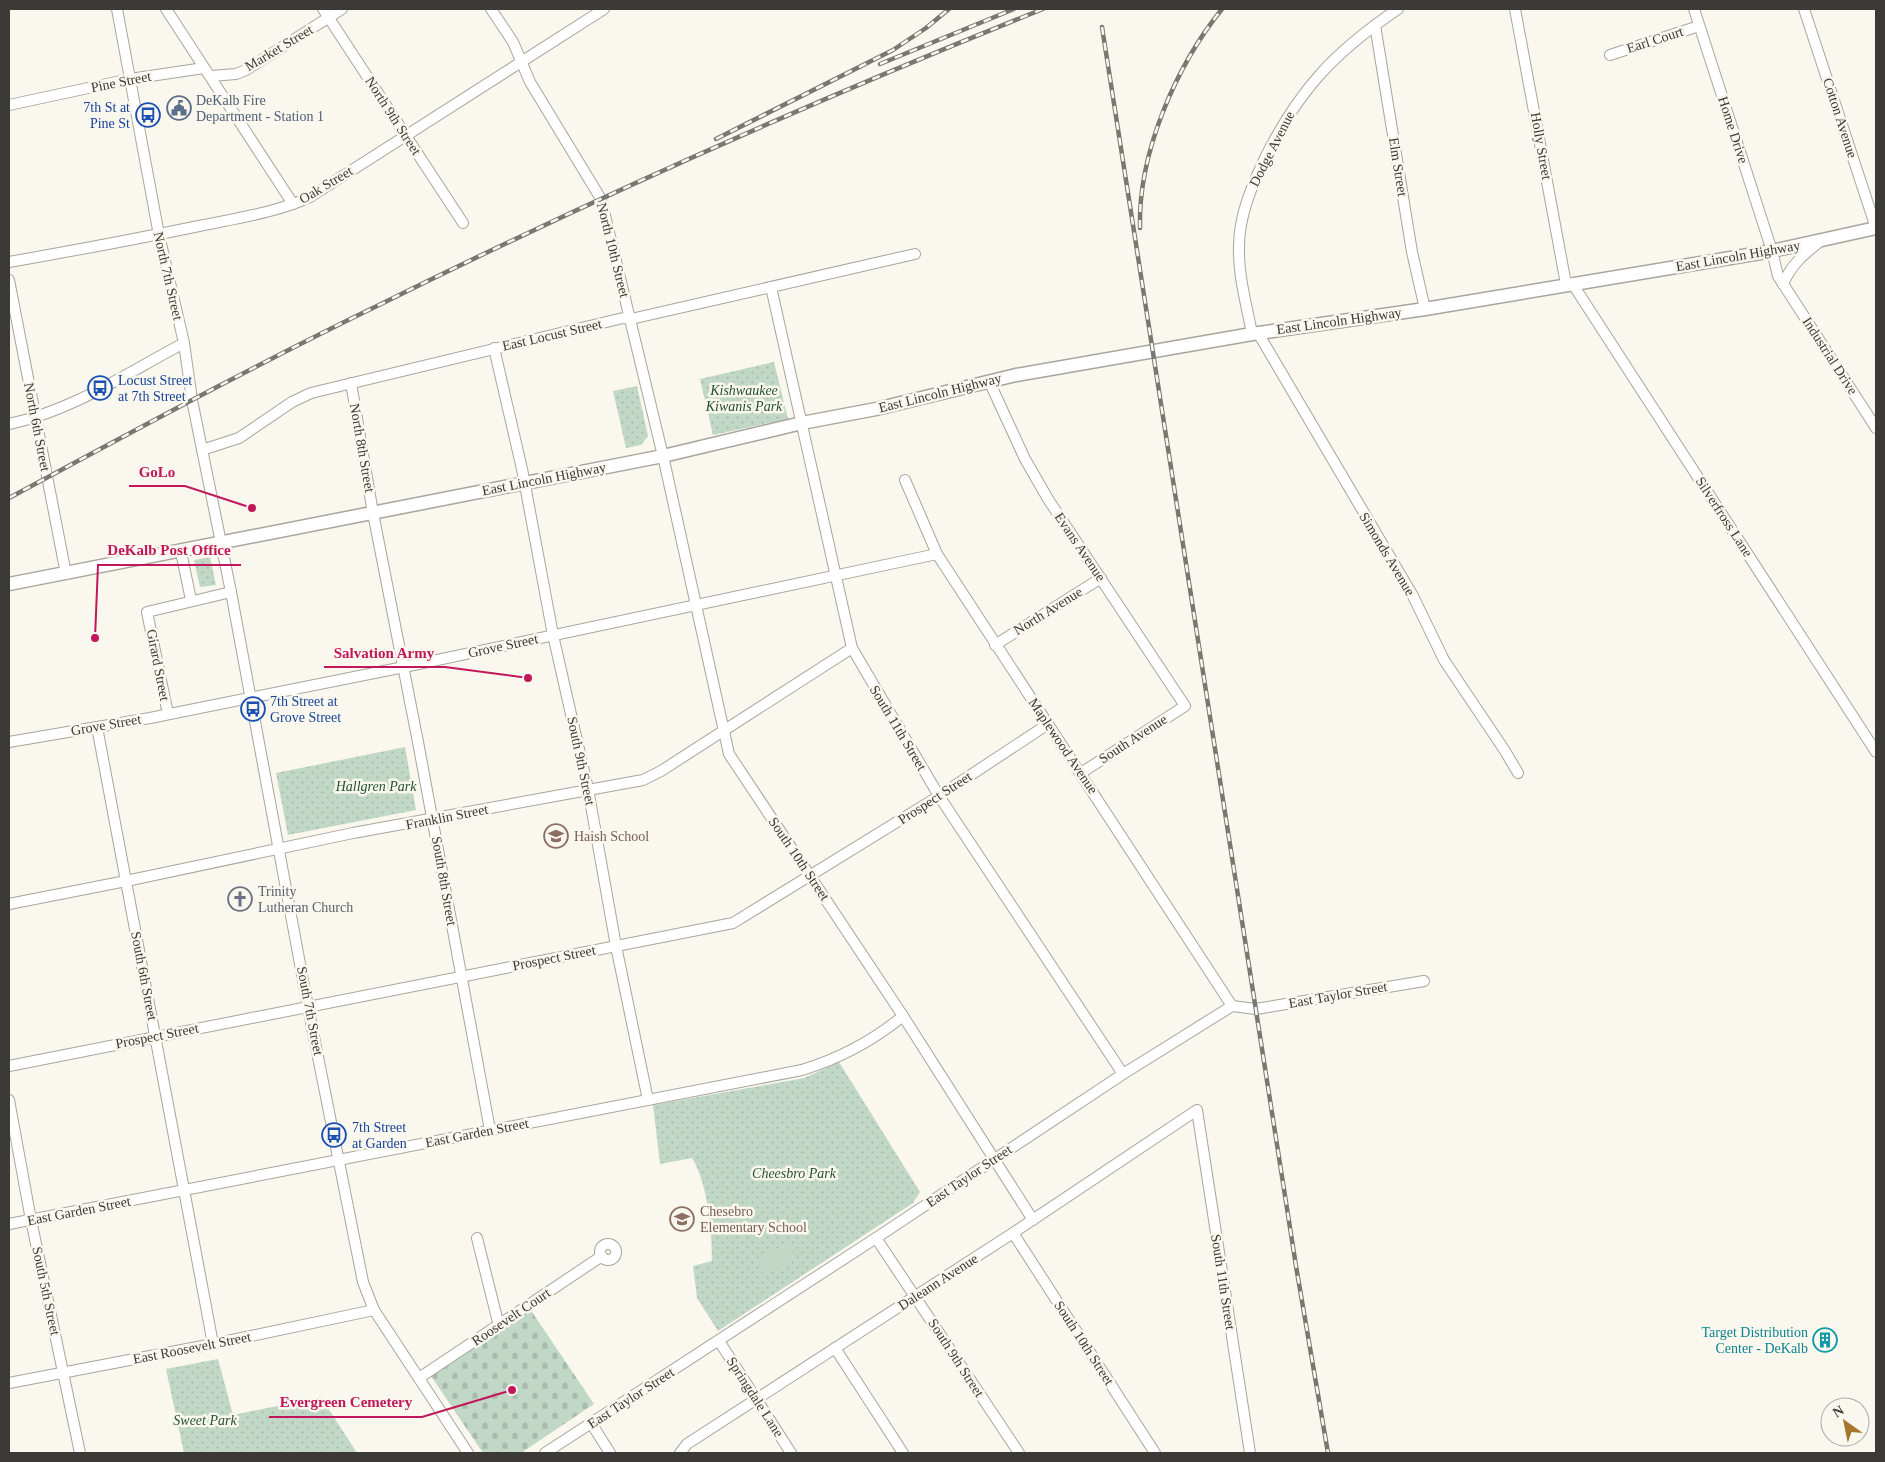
<svg xmlns="http://www.w3.org/2000/svg" width="1885" height="1462" viewBox="0 0 1885 1462" font-family="Georgia,serif">
  <style>
    .cemetery { fill: url(#cemetery-stones) }
    .park { fill: url(#park-dots) }
    .pitch { fill: #c2d8c7 }
    .lines { fill: none; stroke-linecap: round; stroke-linejoin: round }
    .minor-casing { stroke: #a7a59c; stroke-width: 12 }
    .major-casing { stroke: #a7a59c; stroke-width: 15 }
    .minor { stroke: #fff; stroke-width: 10 }
    .major { stroke: #fff; stroke-width: 12 }
    .rail-casing { stroke: #787771; stroke-width: 4.5 }
    .rail { stroke: #f9f7ee; stroke-width: 2.5; stroke-dasharray: 8; stroke-linecap: butt }
    .labels { text-anchor: middle; dominant-baseline: central; stroke-width: 5; stroke-linejoin: round; paint-order: stroke }
    .street-label { font-size: 14px; fill: #3b3a36; stroke: #f9f7ee }
    .service-label { font-size: 14px; fill: #4e5e75; stroke: #f9f7ee; text-anchor: start }
    .transit-label { font-size: 14px; fill: #164399; stroke: #f9f7ee; text-anchor: start }
    .park-label { font-size: 14px; font-style: italic; fill: #235032; stroke: #f9f7ee }
    .education-label { font-size: 14px; fill: #785e54; stroke: #f9f7ee; text-anchor: start }
    .worship-label { font-size: 14px; fill: #5b616d; stroke: #f9f7ee; text-anchor: start }
    .culture-label { font-size: 14px; fill: #0d838f; stroke: #f9f7ee; text-anchor: end }
    .leader { fill: none; stroke: #c2185b; stroke-width: 2 }
    .callout-dot { fill: #c2185b; stroke: #f9f7ee; stroke-width: 2 }
    .callout-label { font-size: 15px; text-anchor: middle; font-weight: bold; fill: #c2185b; stroke: #f9f7ee; stroke-width: 5; stroke-linejoin: round; paint-order: stroke }
  </style>
  <defs>
    <pattern id="cemetery-stones" width="16" height="16" patternUnits="userSpaceOnUse" patternTransform="scale(1.25)"><rect width="16" height="16" fill="#c2d8c7"/><path d="M2 7V4a2 2 0 0 1 4 0v3zM10 15v-3a2 2 0 0 1 4 0v3z" fill="#a8baac"/></pattern>
    <pattern id="park-dots" width="8" height="8" patternUnits="userSpaceOnUse" patternTransform="scale(1.25)"><rect width="8" height="8" fill="#c2d8c7"/><path d="M2 2h.1M6 6h.1" fill="none" stroke="#a8baac" stroke-width="1.8" stroke-linecap="round"/></pattern>
  </defs>
  <rect width="100%" height="100%" fill="#f9f7ee"/>
  <polygon class="cemetery" points="530,1309 594,1404 521,1453 483,1453 431,1376"/>
  <g class="park">
    <polygon points="774,362 788,419 713,435 700,379"/>
    <polygon points="637,386 648,436 641,445 626,448 613,391"/>
    <polygon points="210,557 216,585 200,587 194,560"/>
    <polygon points="405,747 416,810 288,835 276,773"/>
    <path d="M839,1062L920,1192L913,1203L718,1331L697,1298L693,1266L712,1261C712,1231 708,1184 692,1158L660,1164L653,1105L804,1078Z"/>
    <polygon points="218,1359 233,1415 321,1397 357,1453 184,1453 166,1369"/>
  </g>
  <polygon class="pitch" points="786,1243 795,1256 765,1276 757,1262"/>
  <g class="lines">
    <g class="minor-casing">
      <g id="minor">
        <polyline points="117,9 159,235 184,343 192,400 231,592 308,1007 363,1282 374,1310 468,1453"/>
        <polyline points="166,9 293,204"/>
        <polyline points="323,9 463,223"/>
        <polyline points="491,9 513,42 530,82 601,199 663,456 729,754 903,1016 1033,1220"/>
        <polyline points="1515,9 1566,284"/>
        <polyline points="1694,9 1772,251 1778,276 1876,428"/>
        <polyline points="1804,9 1876,228"/>
        <polyline points="1375,25 1412,252 1425,309"/>
        <polyline points="1610,55 1699,26"/>
        <polyline points="211,76 236,74 246,70 342,9"/>
        <polyline points="9,105 130,79 204,68"/>
        <path d="M9,262C72,251 136,239 199,226C237,218 275,213 310,197L604,9"/>
        <polyline points="9,280 66,574"/>
        <polyline points="1572,283 1876,752"/>
        <path d="M1783,284C1791,265 1803,255 1819,242"/>
        <polyline points="771,287 852,648 939,796 1123,1074"/>
        <polyline points="1258,333 1413,596 1444,660 1505,751 1518,773"/>
        <path d="M1252,334C1247,306 1238,276 1239,247C1239,216 1251,188 1264,160C1298,91 1334,52 1398,9"/>
        <polyline points="494,348 522,469 553,635 588,789 616,946 648,1100"/>
        <polyline points="989,381 1025,459 1048,499 1185,706 1081,773"/>
        <polyline points="351,383 373,513 418,742 490,1130"/>
        <path d="M9,424C72,411 127,373 184,343"/>
        <polyline points="202,450 239,438 292,402 311,393 623,318 631,319 915,254"/>
        <polyline points="905,480 937,554 1232,1006"/>
        <polyline points="181,552 191,600"/>
        <polyline points="995,645 1101,578"/>
        <polyline points="168,714 147,612 231,592"/>
        <polyline points="97,727 213,1344"/>
        <polyline points="9,742 150,718 404,667 937,554"/>
        <polyline points="9,904 126,881 353,833 643,780 661,771 852,648"/>
        <polyline points="9,1066 733,923 939,796 1048,724"/>
        <polyline points="9,1100 31,1220 80,1453"/>
        <path d="M9,1224L802,1070C838,1059 874,1040 903,1016"/>
        <polyline points="1013,1233 1155,1453"/>
        <polyline points="477,1238 499,1326"/>
        <polyline points="876,1238 1019,1453"/>
        <circle cx="608" cy="1252" r="8"/>
        <polyline points="719,1341 791,1453"/>
        <polyline points="835,1348 903,1453"/>
        <polyline points="419,1378 602,1256"/>
        <polyline points="9,1383 213,1344 374,1310"/>
        <polyline points="591,1423 610,1453"/>
        <polyline points="545,1453 876,1238 1123,1074 1232,1006 1256,1009 1424,981"/>
        <polyline points="680,1453 687,1444 1013,1233 1197,1110 1250,1453"/>
      </g>
    </g>
    <g class="major-casing">
      <polyline id="major" points="9,584 663,456 802,423 876,409 1016,375 1252,334 1425,309 1772,251 1876,228"/>
    </g>
    <use href="#minor" class="minor"/>
    <use href="#major" class="major"/>
    <g class="rail-casing">
      <g id="rail">
        <polyline points="1102,27 1296,1266 1328,1453"/>
        <polyline points="880,64 1014,9"/>
        <polyline points="716,139 893,50 926,28 949,9"/>
        <path d="M1140,228C1138,153 1176,66 1222,9"/>
        <path d="M9,498C132,432 255,365 381,304C597,197 818,99 1043,9"/>
      </g>
    </g>
    <use href="#rail" class="rail"/>
  </g>
  <defs>
    <g id="civic-ring" transform="scale(1.25)"><circle r="9.5" fill="#f9f7ee" stroke="#5c6f8a" stroke-width="1.5"/><path d="M-.6-6.5H3V-4.5H.6V-3L4-1V1h2V6H-6V1h2V-1L-.6-3ZM-1.2 2.5V6h2.4V2.5Z" fill="#5c6f8a"/></g>
    <g id="bus-ring" transform="scale(1.25)"><circle r="9.5" fill="#f9f7ee" stroke="#1a4fb4" stroke-width="1.5"/><path d="M-5-6H5V4H4V6H2V4H-2V6H-4V4H-5ZM-3.5-4V0h7V-4ZM-3.5 1.2v1.5H-2V1.2ZM2 1.2v1.5H3.5V1.2Z" fill="#1a4fb4"/></g>
    <g id="school-ring" transform="scale(1.25)"><circle r="9.5" fill="#f9f7ee" stroke="#8d6e63" stroke-width="1.5"/><path d="M0-5L7-2L0 1L-7-2ZM-4 1L0 2.5L4 1V4Q0 6-4 4Z" fill="#8d6e63"/></g>
    <g id="church-ring" transform="scale(1.25)"><circle r="9.5" fill="#f9f7ee" stroke="#6b7280" stroke-width="1.5"/><path d="M-1.2-6h2.4v3.5h3.3v2.4h-3.3V6h-2.4V-.1h-3.3v-2.4h3.3Z" fill="#6b7280"/></g>
    <g id="building-ring" transform="scale(1.25)"><circle r="9.5" fill="#f9f7ee" stroke="#0f9aa8" stroke-width="1.5"/><path d="M-4-6H4V6H1V3H-1V6H-4ZM-2.5-4.3h1.7v1.8h-1.7ZM.8-4.3h1.7v1.8H.8ZM-2.5-1h1.7V.8h-1.7ZM.8-1h1.7V.8H.8Z" fill="#0f9aa8"/></g>
  </defs>
  <g fill-rule="evenodd">
    <use href="#civic-ring" x="179" y="108"/>
    <use href="#bus-ring" x="148" y="115"/>
    <use href="#bus-ring" x="100" y="388"/>
    <use href="#bus-ring" x="253" y="709"/>
    <use href="#school-ring" x="556" y="836"/>
    <use href="#church-ring" x="240" y="899"/>
    <use href="#bus-ring" x="334" y="1135"/>
    <use href="#school-ring" x="682" y="1219"/>
    <use href="#building-ring" x="1825" y="1340"/>
  </g>
  <g class="labels">
    <g class="street-label">
      <text transform="translate(1655 40) rotate(-18)">Earl Court</text>
      <text transform="translate(279 48) rotate(-31)">Market Street</text>
      <text transform="translate(121 82) rotate(-11)">Pine Street</text>
      <text transform="translate(393 116) rotate(57)">North 9th Street</text>
      <text transform="translate(1840 118) rotate(72)">Cotton Avenue</text>
      <text transform="translate(1733 130) rotate(72)">Home Drive</text>
      <text transform="translate(1541 146) rotate(80)">Holly Street</text>
      <text transform="translate(1272 149) rotate(-63)">Dodge Avenue</text>
      <text transform="translate(1398 167) rotate(81)">Elm Street</text>
      <text transform="translate(326 185) rotate(-31)">Oak Street</text>
      <text transform="translate(613 250) rotate(76)">North 10th Street</text>
      <text transform="translate(1738 256) rotate(-10)">East Lincoln Highway</text>
      <text transform="translate(168 276) rotate(77)">North 7th Street</text>
      <text transform="translate(1339 321) rotate(-8)">East Lincoln Highway</text>
      <text transform="translate(552 335) rotate(-13)">East Locust Street</text>
      <text transform="translate(1830 356) rotate(57)">Industrial Drive</text>
      <text transform="translate(940 393) rotate(-14)">East Lincoln Highway</text>
      <text transform="translate(37 427) rotate(79)">North 6th Street</text>
      <text transform="translate(362 448) rotate(80)">North 8th Street</text>
      <text transform="translate(544 479) rotate(-11)">East Lincoln Highway</text>
      <text transform="translate(1724 517) rotate(57)">Silverfross Lane</text>
      <text transform="translate(1080 547) rotate(56)">Evans Avenue</text>
      <text transform="translate(1387 554) rotate(59)">Simonds Avenue</text>
      <text transform="translate(1048 611) rotate(-32)">North Avenue</text>
      <text transform="translate(503 646) rotate(-12)">Grove Street</text>
      <text transform="translate(158 665) rotate(79)">Girard Street</text>
      <text transform="translate(106 725) rotate(-10)">Grove Street</text>
      <text transform="translate(898 728) rotate(59)">South 11th Street</text>
      <text transform="translate(1133 739) rotate(-33)">South Avenue</text>
      <text transform="translate(1063 746) rotate(56)">Maplewood Avenue</text>
      <text transform="translate(581 761) rotate(78)">South 9th Street</text>
      <text transform="translate(935 798) rotate(-33)">Prospect Street</text>
      <text transform="translate(447 817) rotate(-11)">Franklin Street</text>
      <text transform="translate(799 859) rotate(56)">South 10th Street</text>
      <text transform="translate(444 881) rotate(80)">South 8th Street</text>
      <text transform="translate(554 958) rotate(-11)">Prospect Street</text>
      <text transform="translate(144 976) rotate(79)">South 6th Street</text>
      <text transform="translate(1338 995) rotate(-10)">East Taylor Street</text>
      <text transform="translate(310 1011) rotate(79)">South 7th Street</text>
      <text transform="translate(157 1036) rotate(-11)">Prospect Street</text>
      <text transform="translate(477 1133) rotate(-11)">East Garden Street</text>
      <text transform="translate(969 1176) rotate(-34)">East Taylor Street</text>
      <text transform="translate(79 1211) rotate(-11)">East Garden Street</text>
      <text transform="translate(938 1282) rotate(-33)">Daleann Avenue</text>
      <text transform="translate(1223 1282) rotate(81)">South 11th Street</text>
      <text transform="translate(46 1291) rotate(78)">South 5th Street</text>
      <text transform="translate(511 1317) rotate(-34)">Roosevelt Court</text>
      <text transform="translate(1084 1343) rotate(57)">South 10th Street</text>
      <text transform="translate(192 1348) rotate(-11)">East Roosevelt Street</text>
      <text transform="translate(956 1358) rotate(57)">South 9th Street</text>
      <text transform="translate(755 1397) rotate(57)">Springdale Lane</text>
      <text transform="translate(631 1398) rotate(-33)">East Taylor Street</text>
    </g>
    <g class="service-label">
      <text x="196" y="100">DeKalb Fire<tspan x="196" dy="16">Department - Station 1</tspan></text>
    </g>
    <g class="transit-label">
      <text x="130" y="107" text-anchor="end">7th St at<tspan x="130" dy="16">Pine St</tspan></text>
      <text x="118" y="380">Locust Street<tspan x="118" dy="16">at 7th Street</tspan></text>
      <text x="270" y="701">7th Street at<tspan x="270" dy="16">Grove Street</tspan></text>
      <text x="352" y="1127">7th Street<tspan x="352" dy="16">at Garden</tspan></text>
    </g>
    <g class="park-label">
      <text x="744" y="390">Kishwaukee<tspan x="744" dy="16">Kiwanis Park</tspan></text>
      <text x="376" y="786">Hallgren Park</text>
      <text x="794" y="1173">Cheesbro Park</text>
      <text x="205" y="1420">Sweet Park</text>
    </g>
    <g class="education-label">
      <text x="574" y="836">Haish School</text>
      <text x="700" y="1211">Chesebro<tspan x="700" dy="16">Elementary School</tspan></text>
    </g>
    <g class="worship-label">
      <text x="258" y="891">Trinity<tspan x="258" dy="16">Lutheran Church</tspan></text>
    </g>
    <g class="culture-label">
      <text x="1808" y="1332">Target Distribution<tspan x="1808" dy="16">Center - DeKalb</tspan></text>
    </g>
  </g>
  <path class="leader" d="M252 508L185 486H129M95 638L98 565H241M528 678L445 667H324M512 1390L422 1417H269"/>
  <g class="callout-dot">
    <circle cx="252" cy="508" r="5"/>
    <circle cx="95" cy="638" r="5"/>
    <circle cx="528" cy="678" r="5"/>
    <circle cx="512" cy="1390" r="5"/>
  </g>
  <g class="callout-label">
    <text x="157" y="477">GoLo</text>
    <text x="169" y="555">DeKalb Post Office</text>
    <text x="384" y="658">Salvation Army</text>
    <text x="346" y="1407">Evergreen Cemetery</text>
  </g>
  <rect width="1885" height="1462" fill="none" stroke="#3b3a36" stroke-width="20"/>
  <g transform="translate(1845 1422) rotate(327)"><circle r="24" fill="#f9f7ee" stroke="#adaba4"/>
  <path d="M0-4L9 19L0 12L-9 19Z" fill="#a7752c"/>
  <text y="-8" font-size="14" font-weight="bold" text-anchor="middle" fill="#3b3a36">N</text>
  </g>
</svg>
